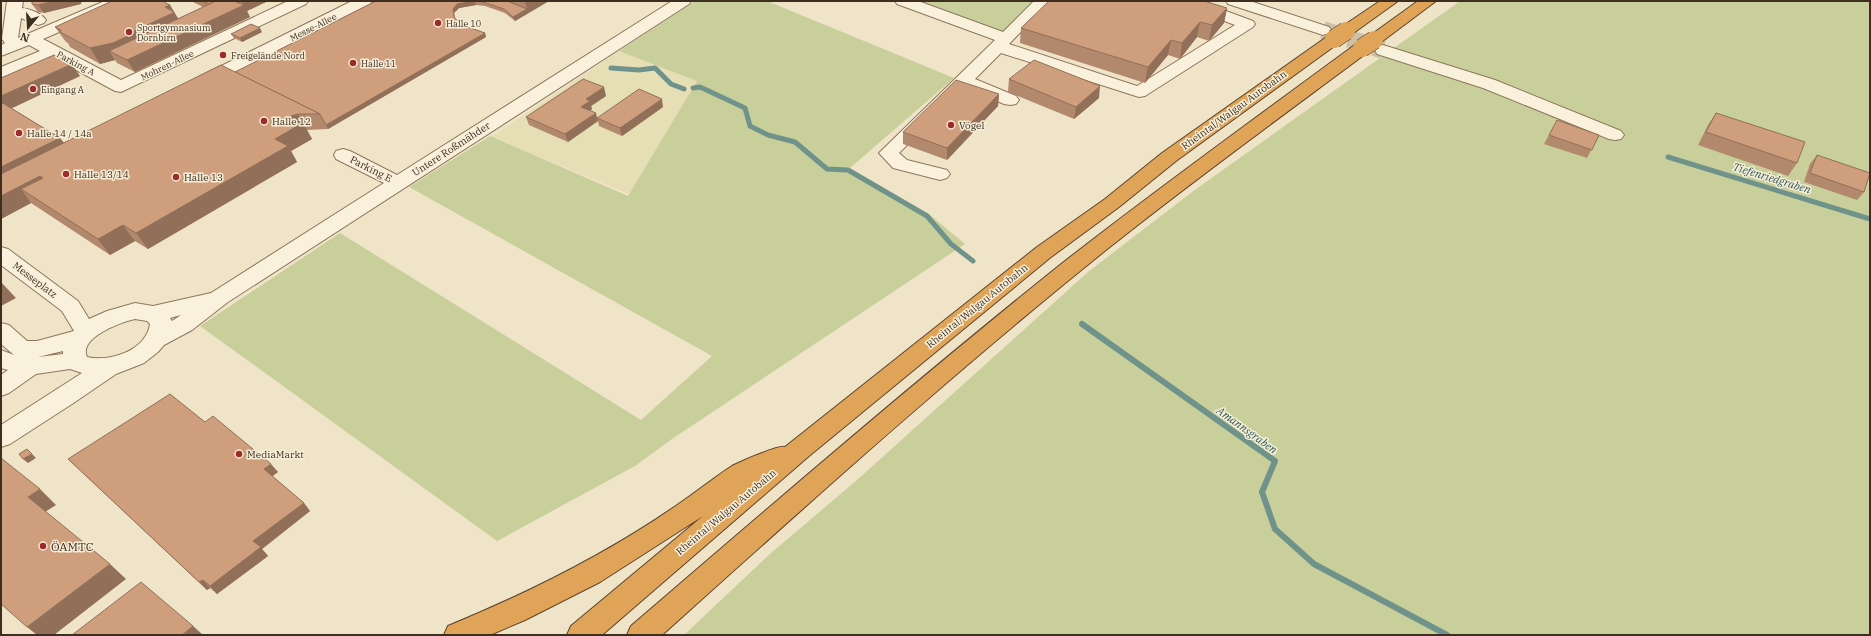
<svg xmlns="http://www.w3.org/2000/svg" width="1871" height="636" viewBox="0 0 1871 636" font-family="'IBM Plex Serif',serif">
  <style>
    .farmland { fill: #e6deb5 }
    .green { fill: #c9cf9b }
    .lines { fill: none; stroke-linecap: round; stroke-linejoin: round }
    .stream-far1 { stroke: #6f938a; stroke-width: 5 }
    .stream { stroke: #6f938a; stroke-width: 6 }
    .minor-tunnel { stroke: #ccc0a6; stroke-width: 18; stroke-dasharray: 18 9; stroke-linecap: butt }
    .minor-casing { stroke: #8d765c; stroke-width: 2 }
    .highway-casing { stroke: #5b4430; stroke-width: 2 }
    .minor { fill: #faf1dc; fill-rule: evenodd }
    .highway { fill: #e0a458; fill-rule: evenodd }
    .highway-bridge-casing { stroke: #5b4430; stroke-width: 19; stroke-linecap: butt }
    .highway-bridge { stroke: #e0a458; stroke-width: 18 }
    .wall { fill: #b2896c }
    .shaded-wall { fill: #916f58 }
    .building { fill: #cf9f7d; stroke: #916f58 }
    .poi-dot { fill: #9e2a2b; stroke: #f7eed8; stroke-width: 1.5 }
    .labels { text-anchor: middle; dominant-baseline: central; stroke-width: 3; stroke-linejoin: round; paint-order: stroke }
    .far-poi-label { font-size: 9px; fill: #3d2e20; stroke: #f7eed8; text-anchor: start }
    .far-street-label { font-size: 9px; fill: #3d2e20; stroke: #f7eed8 }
    .street-label { font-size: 10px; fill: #3d2e20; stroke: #f7eed8 }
    .poi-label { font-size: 10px; fill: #3d2e20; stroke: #f7eed8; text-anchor: start }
    .water-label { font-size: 11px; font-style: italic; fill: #2f5d5a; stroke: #f7eed8 }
    .near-poi-label { font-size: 12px; fill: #3d2e20; stroke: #f7eed8; text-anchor: start }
  </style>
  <rect width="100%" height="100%" fill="#f0e4c8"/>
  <polygon class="farmland" points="619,51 697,81 629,194 491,137"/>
  <g class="green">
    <polygon points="695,1 767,1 954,78 850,168 929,214 965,244 672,439 635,466 497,541 200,326 340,233 641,420 712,356 409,187 490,136 628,196 697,81 619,51"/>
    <polygon points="915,1 1032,1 1000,34"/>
    <polygon points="1460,1 1870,1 1870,635 684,635 771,553 857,480 1088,272 1196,189"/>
  </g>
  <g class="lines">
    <g class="stream-far1">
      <polyline points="611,68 639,70 655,68 671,84 684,89"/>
      <polyline points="693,88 700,87 745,108 750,126 768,135 795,142 827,169 848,170 927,216 951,244 973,261"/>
      <polyline points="1668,157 1870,219"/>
    </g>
    <polyline class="stream" points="1082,324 1275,461 1262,492 1275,529 1314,564 1447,635"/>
    <polyline class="minor-tunnel" points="1323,30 1383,50"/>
    <g class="minor-casing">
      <g id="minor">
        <path d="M7,1H23L22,8C30,9 41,13 46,20L44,23L38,25L21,18L18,38L105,1H126L124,4L43,39L121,80L288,1H308L306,4L121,92L115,91L52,57L1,78V67L40,51L29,45L1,56V45L5,43L2,39Z"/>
        <polygon points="352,1 372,1 370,4 209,86 203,87 197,86 194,82 197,78"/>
        <path d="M672,1H691L689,4L228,302L192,330L164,345L158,352L144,363L116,374L72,404L10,444L1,447V425L82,373L70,369L36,374L9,393L1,396V375L8,370L1,368V350L14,355L1,344V323L9,325L27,341H37L74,331L62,311L1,265V247L8,249L78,301L89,319L107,311L135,303L153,306L211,293L384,183L336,159L334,155L336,151L343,149L350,151L397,175ZM181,315L172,321L170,318ZM135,319L147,321L150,324C146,351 110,362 87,357C78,338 121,322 135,319ZM63,351V354L38,357Z"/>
        <polygon points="895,1 918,1 1003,32 1034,1 1051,1 1009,44 1137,86 1235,25 1179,4 1177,1 1199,1 1253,21 1255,24 1253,27 1145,96 1139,97 1001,53 975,79 1016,96 1019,100 1016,104 1010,105 1004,104 966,87 899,153 907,160 947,170 950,174 947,178 940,180 893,168 879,153 995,40 897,4"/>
        <polygon points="1226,1 1250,1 1329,27 1331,30 1329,33 1323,35 1317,33 1228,4"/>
        <polygon points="1383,45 1495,80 1621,131 1624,135 1621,139 1615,140 1609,139 1483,88 1377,54 1375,50 1377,46"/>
      </g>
    </g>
    <g class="highway-casing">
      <g id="highway">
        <polygon points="1380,1 1398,1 1352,34 1346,36 1340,34 1338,31 1340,28"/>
        <polygon points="1418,1 1436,1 1380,43 1374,45 1368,43 1366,40 1368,37"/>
        <path d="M1334,34L1340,36L1342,39L1340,42L1176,161L1119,207L1051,257L809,456L602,635H567L571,626L703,516L600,582L525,620L490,635H444L448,626C533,591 615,550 690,496C704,486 718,475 732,466C740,462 778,445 785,447L1037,247L1105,199L1162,153L1328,36Z"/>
        <path d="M1362,43L1368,44L1370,48L1368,52C1282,116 1195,179 1111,246C956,370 809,503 662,635H627L631,626C773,504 914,382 1060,265C1157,189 1257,117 1356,44Z"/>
      </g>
    </g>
    <use href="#minor" class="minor"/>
    <use href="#highway" class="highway"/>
    <g class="highway-bridge-casing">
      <g id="highway-bridge">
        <polyline points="1334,39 1346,31"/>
        <polyline points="1362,48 1374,40"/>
      </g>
    </g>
    <use href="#highway-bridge" class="highway-bridge"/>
  </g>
  <g class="wall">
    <polygon points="191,1 268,1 247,11 250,17 135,72 117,63 115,60 100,64 70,47 68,43 66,42 55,27 170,5 178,19 203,7"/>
    <polygon points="376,1 549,1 515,21 505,13 485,6 476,5 459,8 454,13 455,18 462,25 485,33 486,37 328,129 307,130 312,139 291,151 297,162 148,249 135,241 110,255 34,205 31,203 1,219 1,78 80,76 11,108 60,138 64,143 235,72"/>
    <polygon points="32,4 81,4 44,13 38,12"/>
    <polygon points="1227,8 1224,23 1209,41 1197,37 1180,59 1168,55 1145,83 1020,43 1021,28"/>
    <polygon points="262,32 242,42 234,38 231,34"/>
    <polygon points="1009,79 1099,98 1074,119 1008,92"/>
    <polygon points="999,94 998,106 947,160 903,144 903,132"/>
    <polygon points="606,96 591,106 592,109 590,111 597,118 663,107 622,136 599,126 598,121 568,142 529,125 526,117"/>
    <polygon points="1716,113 1797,163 1788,176 1698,145 1708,125"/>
    <polygon points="1549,135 1599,135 1587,158 1544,144"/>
    <polygon points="1817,155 1864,192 1857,200 1804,182 1810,164"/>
    <polygon points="205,422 278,472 272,476 304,503 310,511 262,549 268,556 217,594 210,588 207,590 68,459"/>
  </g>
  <g class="shaded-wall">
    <polygon points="54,1 82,1 81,4 44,13 38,5"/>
    <polygon points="241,1 268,1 247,11 250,17 135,72 127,60 244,5"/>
    <polygon points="474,1 476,5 459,8 454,13 455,21 454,17 453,9 457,4"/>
    <polygon points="525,1 549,1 515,21 513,17 527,9"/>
    <polygon points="170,5 179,20 109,51 115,60 100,64 90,48 132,32 165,7"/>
    <polygon points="1227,8 1224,23 1209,41 1212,25"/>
    <polygon points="1200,22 1197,37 1180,59 1182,43"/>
    <polygon points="260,28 262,32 242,42 240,38"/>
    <polygon points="485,33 486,37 328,129 326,125"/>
    <polygon points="1171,40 1168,55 1145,83 1148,67"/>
    <polygon points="72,64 80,76 4,112 1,109 1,96"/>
    <polygon points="1100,86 1099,98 1074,119 1076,107"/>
    <polygon points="604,87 606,96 591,106 592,109 584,115 581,107 586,99"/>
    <polygon points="999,94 998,106 947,160 947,148"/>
    <polygon points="662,99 663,107 622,136 620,128"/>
    <polygon points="596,113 598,121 568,142 565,134"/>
    <polygon points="298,114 312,139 291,151 297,162 148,249 136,233 275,139 291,116"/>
    <polygon points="60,138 76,159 40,176 52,192 21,189 31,203 1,219 1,167"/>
    <polygon points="123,225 135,241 110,255 98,239"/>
    <polygon points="1,282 16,298 1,306"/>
    <polygon points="32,454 36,458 28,463 23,459"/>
    <polygon points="271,464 278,472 270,478 264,469"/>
    <polygon points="40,489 56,505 45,512 28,497"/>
    <polygon points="304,503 310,511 262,549 268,556 217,594 210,586 253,541"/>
    <polygon points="110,564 126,579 54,635 37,635 27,627"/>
    <polygon points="203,580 210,588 207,590 199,582"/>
    <polygon points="193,626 203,635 182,635"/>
  </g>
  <g class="building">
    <polygon points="32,1 54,1 38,5 32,4"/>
    <polygon points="112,1 162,1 170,5 165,7 174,12 173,13 132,32 130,35 113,43 90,48 60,32 61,30 55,27"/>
    <polygon points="202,1 216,1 209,4"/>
    <polygon points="216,1 234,1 244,5 127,60 109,51"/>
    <polygon points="376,1 473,1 457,4 453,9 454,17 462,25 485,33 326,125 320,114 235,72"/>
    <polygon points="476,1 507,1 527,9 513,17 504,9 483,2"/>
    <polygon points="1049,1 1204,1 1227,8 1212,25 1200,22 1182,43 1171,40 1148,67 1021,28"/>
    <polygon points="251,24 260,28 240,38 231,34"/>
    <polygon points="54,55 72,64 1,96 1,78"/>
    <polygon points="1034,60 1100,86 1076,107 1009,79"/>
    <polygon points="221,65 320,114 298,114 291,116 290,119 292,121 303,123 275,139 288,146 136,233 123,225 98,239 21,189 43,178 40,176 1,196 1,174"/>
    <polygon points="583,79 604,87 586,99 590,101 581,107 596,113 565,134 526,117"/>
    <polygon points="956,80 999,94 947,148 903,132"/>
    <polygon points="639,89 662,99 620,128 597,118"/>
    <polygon points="1,102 60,138 1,167"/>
    <polygon points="1716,113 1805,142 1797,163 1706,132"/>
    <polygon points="1557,120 1599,135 1592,150 1549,135"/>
    <polygon points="1817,155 1870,173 1864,192 1810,173"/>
    <polygon points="170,394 205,422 213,416 271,464 264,469 304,503 253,541 261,547 210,586 203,580 199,582 68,459"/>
    <polygon points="27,449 32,454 23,459 19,454"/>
    <polygon points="1,458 40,489 28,497 110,564 27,627 1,604"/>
    <polygon points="141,582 193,626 182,635 72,635"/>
  </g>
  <g class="poi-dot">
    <circle cx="438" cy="23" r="4"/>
    <circle cx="129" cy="32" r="4"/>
    <circle cx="223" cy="55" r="4"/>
    <circle cx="353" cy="63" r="4"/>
    <circle cx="33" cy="89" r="4"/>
    <circle cx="264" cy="121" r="4"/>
    <circle cx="951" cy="125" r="4"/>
    <circle cx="19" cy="133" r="4"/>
    <circle cx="66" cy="174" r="4"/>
    <circle cx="176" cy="177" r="4"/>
    <circle cx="239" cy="454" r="4"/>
    <circle cx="43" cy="546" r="4"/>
  </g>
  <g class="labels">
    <g class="far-poi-label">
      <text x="446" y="23">Halle 10</text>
      <text x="137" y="27">Sportgymnasium<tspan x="137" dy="10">Dornbirn</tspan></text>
      <text x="231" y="55">Freigelände Nord</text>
      <text x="361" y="63">Halle 11</text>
      <text x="41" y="89">Eingang A</text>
    </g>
    <g class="far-street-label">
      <text transform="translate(313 27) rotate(-27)">Messe-Allee</text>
      <text transform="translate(76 63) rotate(28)">Parking A</text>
      <text transform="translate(167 65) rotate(-26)">Mohren-Allee</text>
    </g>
    <g class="street-label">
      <text transform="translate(1234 110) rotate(-36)">Rheintal/Walgau Autobahn</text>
      <text transform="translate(451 149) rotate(-33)">Untere Roßmähder</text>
      <text transform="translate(371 169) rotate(27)">Parking E</text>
      <text transform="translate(35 280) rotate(37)">Messeplatz</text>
      <text transform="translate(977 306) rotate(-39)">Rheintal/Walgau Autobahn</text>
      <text transform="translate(726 512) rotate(-40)">Rheintal/Walgau Autobahn</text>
    </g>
    <g class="poi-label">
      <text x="272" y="121">Halle 12</text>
      <text x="959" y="125">Vögel</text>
      <text x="27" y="133">Halle 14 / 14a</text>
      <text x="74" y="174">Halle 13/14</text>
      <text x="184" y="177">Halle 13</text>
      <text x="247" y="454">MediaMarkt</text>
    </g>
    <g class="water-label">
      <text transform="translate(1772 178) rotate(17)">Tiefenriedgraben</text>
      <text transform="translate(1247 430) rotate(36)">Amannsgraben</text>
    </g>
    <g class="near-poi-label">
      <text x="51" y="546">ÖAMTC</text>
    </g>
  </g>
  <rect width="1871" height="636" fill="none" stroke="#3d2e20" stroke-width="4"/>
  <g transform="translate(28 28) rotate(198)" stroke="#f7eed8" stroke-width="3" paint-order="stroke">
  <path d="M0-3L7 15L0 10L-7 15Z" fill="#3d2e20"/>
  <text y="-6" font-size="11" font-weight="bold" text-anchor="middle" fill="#3d2e20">N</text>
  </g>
</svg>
